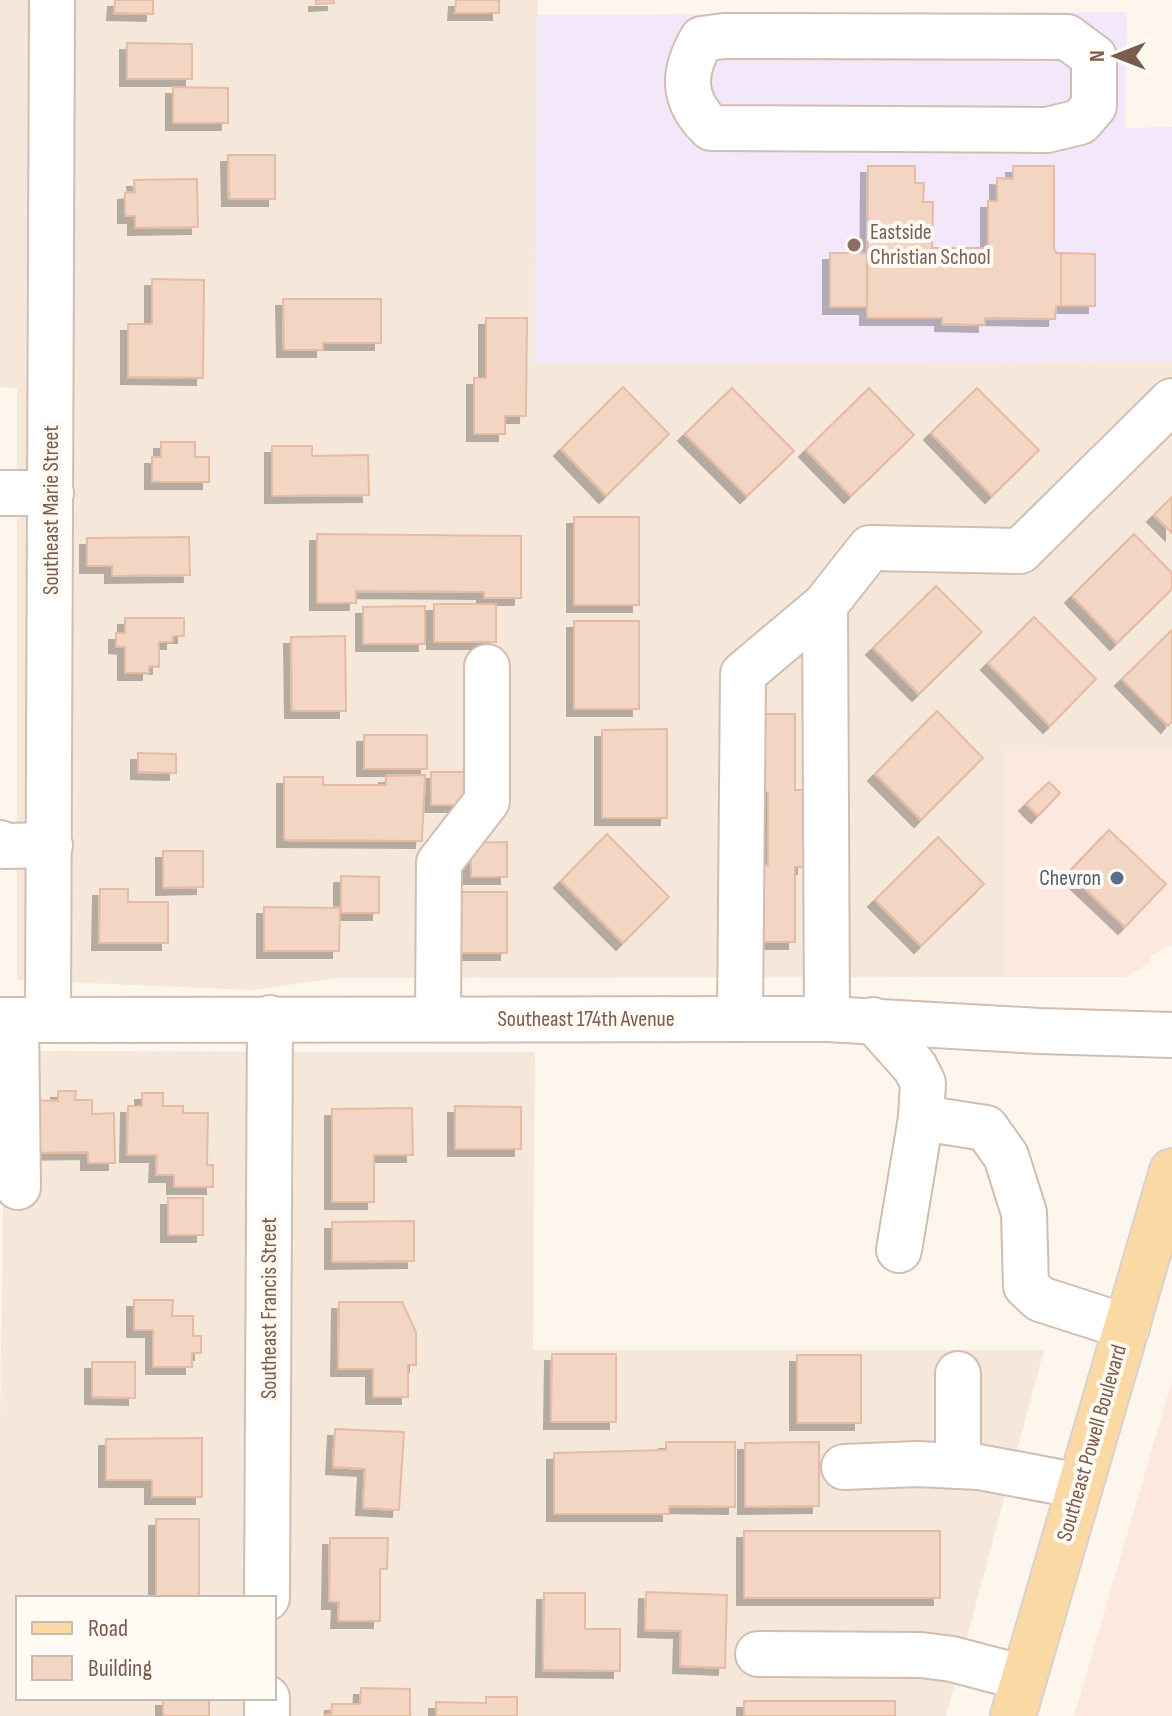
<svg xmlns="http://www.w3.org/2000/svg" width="1172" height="1716" viewBox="0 0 1172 1716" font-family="'Sofia Sans Condensed',sans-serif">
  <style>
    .residential { fill: #f5e8da; fill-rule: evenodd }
    .commercial { fill: #fde8e0 }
    .education { fill: #f3e8fa }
    .building { fill: #f3d5c3; stroke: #e6bba3; stroke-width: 2; filter: url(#shadow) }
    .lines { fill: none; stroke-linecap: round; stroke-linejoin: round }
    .minor-casing { stroke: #d1beb0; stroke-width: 48 }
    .major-casing { stroke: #dad1cd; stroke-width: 48 }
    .minor { stroke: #fff; stroke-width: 44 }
    .major { stroke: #fbd9a5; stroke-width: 44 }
    .education-dot { fill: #8d6e63; stroke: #fffaf3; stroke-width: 3 }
    .service-dot { fill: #5c6f8a; stroke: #fffaf3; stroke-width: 3 }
    .labels { text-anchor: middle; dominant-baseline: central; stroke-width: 8; stroke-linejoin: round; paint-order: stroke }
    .education-label { font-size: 22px; fill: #785e54; stroke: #fffaf3; text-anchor: start }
    .street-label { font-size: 22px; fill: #7a5c4d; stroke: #fffaf3 }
    .service-label { font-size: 22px; fill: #4e5e75; stroke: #fffaf3; text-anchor: end }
  </style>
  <defs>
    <filter id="shadow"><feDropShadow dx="-7" dy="7" stdDeviation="0" flood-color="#0004"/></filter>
  </defs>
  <rect width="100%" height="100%" fill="#fdf6ec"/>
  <g class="residential">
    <polygon points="0,0 538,0 536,364 1172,361 1172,749 1006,750 1006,977 337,978 252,990 17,980 17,388 0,387"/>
    <path d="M5,1051L535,1052L533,1350H1044L946,1716H0V1422ZM18,1598H274V1698H18Z"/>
  </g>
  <g class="commercial">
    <polygon points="1172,749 1172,944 1152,955 1149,963 1126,977 1006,977 1006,750"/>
    <polygon points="1172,1381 1172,1716 1074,1716"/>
  </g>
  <polygon class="education" points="1127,12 1125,128 1172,127 1172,361 535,364 537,15"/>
  <g class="building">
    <polygon points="115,0 153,0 153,14 114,13"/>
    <polygon points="316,0 334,0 334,3 316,4"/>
    <polygon points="456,0 499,0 499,13 455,13"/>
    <polygon points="127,43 192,44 192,79 127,79"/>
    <polygon points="173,87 228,88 228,123 173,123"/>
    <polygon points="228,155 275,155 275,199 229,199"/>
    <polygon points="868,166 915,166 915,183 924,183 923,202 933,202 932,248 988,248 988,201 997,201 997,178 1013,179 1013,166 1054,166 1054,248 1056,253 1061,253 1061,306 1056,306 1055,319 985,318 985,325 942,324 942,318 867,318"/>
    <polygon points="197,179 198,227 135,228 135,216 125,216 125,193 135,192 134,180"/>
    <rect x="830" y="253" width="37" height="54"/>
    <polygon points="1061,253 1095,254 1095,306 1061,306"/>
    <polygon points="152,279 204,280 203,378 128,377 128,324 152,324"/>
    <polygon points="283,299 381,299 381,343 323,343 323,350 284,350"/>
    <polygon points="486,318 527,318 526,416 505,416 505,434 474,434 474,378 486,378"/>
    <polygon points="623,387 669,434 606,496 561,449"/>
    <polygon points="732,388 794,451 747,496 685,434"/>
    <polygon points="869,388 914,435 851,496 806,450"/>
    <polygon points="977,388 1039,450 992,496 931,433"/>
    <polygon points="161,442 195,442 195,457 209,457 209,482 152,482 152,457 161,457"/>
    <polygon points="272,446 312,446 312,456 368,455 369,495 272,496"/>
    <polygon points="1172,497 1172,533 1154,515"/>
    <rect x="574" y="517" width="65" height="88"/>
    <polygon points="317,534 521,536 521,598 484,598 484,592 356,591 356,603 317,603"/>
    <polygon points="1134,534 1172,573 1172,589 1117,643 1072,596"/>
    <polygon points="189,537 190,575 112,576 112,566 87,566 87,538"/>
    <polygon points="936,586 982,632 919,694 873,648"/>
    <rect x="434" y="604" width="62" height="38"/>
    <polygon points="425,606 425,644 363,644 363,607"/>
    <polygon points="1034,617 1096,679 1050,726 988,663"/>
    <polygon points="125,618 184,618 184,636 173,636 173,642 159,642 159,667 149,666 149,673 125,673 125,647 116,646 116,633 125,633"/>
    <rect x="574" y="621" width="65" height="88"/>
    <polygon points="1172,630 1172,721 1168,726 1122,679"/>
    <polygon points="345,636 346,711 292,711 291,637"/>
    <polygon points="937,711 983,758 921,820 875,774"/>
    <polygon points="759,714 795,714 795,790 804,790 804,867 795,867 795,942 759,942 759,865 768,865 768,792 759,792"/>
    <polygon points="667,729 667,818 602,818 602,730"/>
    <rect x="364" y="735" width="63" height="34"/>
    <polygon points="138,753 176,754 176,773 138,772"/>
    <rect x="431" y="772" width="35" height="33"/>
    <polygon points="425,775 422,841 284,840 284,777 323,777 323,785 386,785 386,776"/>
    <polygon points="1049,782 1060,793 1038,816 1026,804"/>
    <polygon points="1109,830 1166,884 1125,927 1068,873"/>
    <polygon points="607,834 669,897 623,943 561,881"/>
    <polygon points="938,837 984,884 921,946 875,900"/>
    <polygon points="507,842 507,877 471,877 471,843"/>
    <polygon points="163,851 203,851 203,887 163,888"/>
    <polygon points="341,876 379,877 379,913 341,913"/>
    <polygon points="100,889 128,889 128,902 168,902 168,943 99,943"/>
    <polygon points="460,892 507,892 507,953 461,953"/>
    <polygon points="264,907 340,908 339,951 264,951"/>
    <polygon points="58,1091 76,1091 75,1100 92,1100 92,1114 114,1113 115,1163 88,1163 88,1152 32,1153 32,1100 58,1101"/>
    <polygon points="142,1093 163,1093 163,1106 183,1106 183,1113 208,1113 207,1165 213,1165 213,1187 174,1187 174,1175 156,1175 157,1155 127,1155 128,1106 142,1106"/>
    <polygon points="455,1106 521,1107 521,1149 455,1149"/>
    <polygon points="412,1108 413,1155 374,1155 374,1202 332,1202 332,1109"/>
    <rect x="168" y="1198" width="35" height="37"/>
    <polygon points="414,1221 414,1261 332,1262 332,1222"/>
    <polygon points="134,1300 173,1300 172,1316 193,1316 193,1336 201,1336 201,1353 192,1353 192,1367 153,1367 153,1330 134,1330"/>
    <polygon points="339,1302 402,1302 416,1332 416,1365 408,1365 408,1397 373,1397 373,1369 338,1369"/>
    <polygon points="552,1354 616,1354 616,1422 551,1422"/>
    <rect x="797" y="1355" width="64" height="68"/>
    <polygon points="92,1362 135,1362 135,1398 92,1397"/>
    <polygon points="335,1429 404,1432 399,1510 363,1508 365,1469 333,1467"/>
    <polygon points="202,1438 202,1497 152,1497 152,1480 106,1480 106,1439"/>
    <polygon points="666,1442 735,1442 735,1507 669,1506 669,1514 554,1514 554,1453 666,1450"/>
    <polygon points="819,1442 819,1506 745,1507 745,1443"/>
    <rect x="156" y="1519" width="43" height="79"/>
    <rect x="744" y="1531" width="196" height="67"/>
    <polygon points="330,1538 388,1538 387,1569 380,1569 380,1621 338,1621 339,1602 329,1602"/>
    <polygon points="646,1592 727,1595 725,1668 680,1666 681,1631 645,1630"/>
    <polygon points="544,1593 585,1593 585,1629 620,1629 620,1671 543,1670"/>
    <polygon points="361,1688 410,1689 410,1716 323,1716 331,1714 332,1704 360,1704"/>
    <polygon points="486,1697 517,1697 517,1716 436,1716 436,1702 486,1703"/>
    <rect x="163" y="1699" width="46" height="17"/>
    <rect x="744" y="1701" width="151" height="15"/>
  </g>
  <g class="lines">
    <g class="minor-casing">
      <g id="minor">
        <path d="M724,36L1067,37L1094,57V106L1080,122L1047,130L711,128C682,100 682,73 702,39Z"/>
        <polyline points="0,493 51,493"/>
        <polyline points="825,605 827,1019"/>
        <polyline points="0,843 5,846 50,845"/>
        <polyline points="438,1018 439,863 487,801 487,667"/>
        <polyline points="740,1019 743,674 825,605 870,548 1020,551 1172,401"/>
        <polyline points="0,1020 827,1019 1040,1031 1172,1035"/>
        <polyline points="16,1020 18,1187"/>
        <polyline points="48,1020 52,0"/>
        <polyline points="873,1020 915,1067 923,1083 921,1118 899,1250"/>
        <polyline points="921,1118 986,1128 1006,1156 1024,1213 1026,1286 1040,1299 1127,1327"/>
        <polyline points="958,1466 958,1374"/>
        <polyline points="844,1467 917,1464 979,1467 1080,1486"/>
        <polyline points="267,1598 270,1018"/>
        <polyline points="758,1654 921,1655 952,1659 1024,1678"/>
        <polyline points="267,1716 267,1698"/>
      </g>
    </g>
    <g class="major-casing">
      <polyline id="major" points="1013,1716 1172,1171"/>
    </g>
    <use href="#minor" class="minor"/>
    <use href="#major" class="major"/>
  </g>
  <circle class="education-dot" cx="854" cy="245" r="8"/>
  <circle class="service-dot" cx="1117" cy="878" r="8"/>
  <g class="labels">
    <g class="education-label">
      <text x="870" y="232">Eastside<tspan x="870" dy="25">Christian School</tspan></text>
    </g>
    <g class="street-label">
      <text transform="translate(51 510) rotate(-90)">Southeast Marie Street</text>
      <text x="586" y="1019">Southeast 174th Avenue</text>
      <text transform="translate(269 1308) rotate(-90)">Southeast Francis Street</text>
      <text transform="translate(1092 1443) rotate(-74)">Southeast Powell Boulevard</text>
    </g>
    <g class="service-label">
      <text x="1101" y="878">Chevron</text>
    </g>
  </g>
  <rect x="16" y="1596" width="260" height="104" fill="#fffaf3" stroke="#cabbb1" stroke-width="2"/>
  <rect x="32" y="1622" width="40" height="12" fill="#fbd9a5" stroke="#cabbb1" stroke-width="2"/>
  <text x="88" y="1636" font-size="24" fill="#7a5c4d">Road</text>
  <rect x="32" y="1656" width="40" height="24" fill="#f3d5c3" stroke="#cabbb1" stroke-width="2"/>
  <text x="88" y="1676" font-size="24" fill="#7a5c4d">Building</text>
  <g transform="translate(1116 56) rotate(270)" stroke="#fffaf3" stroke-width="6" paint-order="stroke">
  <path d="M0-6L14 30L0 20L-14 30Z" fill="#7a5c4d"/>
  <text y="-12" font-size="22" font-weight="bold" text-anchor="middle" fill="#7a5c4d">N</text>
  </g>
</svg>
